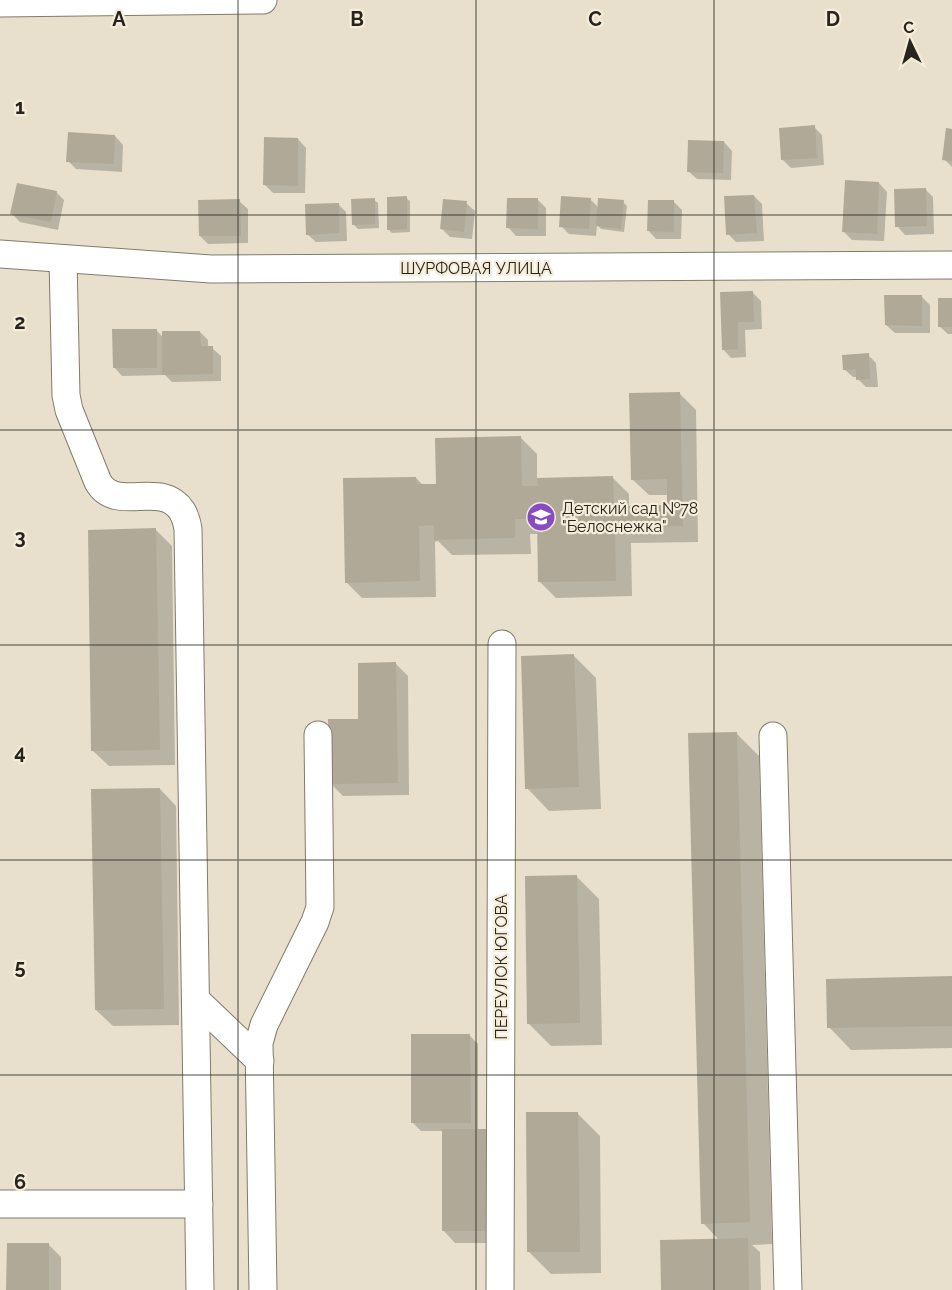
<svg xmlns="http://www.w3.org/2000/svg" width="952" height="1290" viewBox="0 0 952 1290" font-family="Raleway,sans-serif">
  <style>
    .shadow { fill: #0003 }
    .building { fill: #b0a997 }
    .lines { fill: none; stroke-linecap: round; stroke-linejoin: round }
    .minor-casing { stroke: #827b6a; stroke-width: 29 }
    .minor { stroke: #fff; stroke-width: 27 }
    .grid { fill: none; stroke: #27241d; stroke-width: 1.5; stroke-opacity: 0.55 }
    .labels { text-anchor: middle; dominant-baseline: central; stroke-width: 4.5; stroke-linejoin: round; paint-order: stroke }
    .street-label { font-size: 16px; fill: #27241d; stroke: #f5edda }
    .poi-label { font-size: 16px; fill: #27241d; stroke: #f5edda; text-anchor: start }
    .grid-label { font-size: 20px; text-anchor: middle; font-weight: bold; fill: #27241d; stroke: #f5edda; stroke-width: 4.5; stroke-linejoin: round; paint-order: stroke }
  </style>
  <rect width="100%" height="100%" fill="#e8e0cd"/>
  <g class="shadow">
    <polygon points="814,127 822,135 824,165 791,168 783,160"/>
    <polygon points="952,131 952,167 944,159"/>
    <polygon points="115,136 123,145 122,172 76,169 68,161"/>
    <polygon points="298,139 306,148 305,193 273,193 265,185"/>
    <polygon points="724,142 732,151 731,180 697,179 688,171"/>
    <polygon points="879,183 887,192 884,241 852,240 844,232"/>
    <polygon points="925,189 933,197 934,234 905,235 897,226"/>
    <polygon points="56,192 64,200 58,230 20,222 12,214"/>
    <polygon points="754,196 762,204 764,241 736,242 728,234"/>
    <polygon points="406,198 410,201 410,232 392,233 388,229"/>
    <polygon points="590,199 599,208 623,202 627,206 624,232 601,229 597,225 596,236 569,234 561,226"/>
    <polygon points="374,200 378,203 379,228 358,229 354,225"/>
    <polygon points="538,200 546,208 546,236 516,236 508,227"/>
    <polygon points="239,201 248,209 248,243 208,244 200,236"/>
    <polygon points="674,202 682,210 681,239 656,239 648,230"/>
    <polygon points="466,203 475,211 472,239 450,237 442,229"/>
    <polygon points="338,204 346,212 347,241 316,242 307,234"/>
    <polygon points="752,292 761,301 762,329 745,330 746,357 731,358 723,349"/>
    <polygon points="922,297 930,305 930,333 895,333 886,325"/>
    <polygon points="952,300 952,334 948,334 939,326"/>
    <polygon points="156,330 163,337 200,332 208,340 208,348 212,348 221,356 221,381 172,382 165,375 122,376 114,367"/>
    <polygon points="868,355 876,363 878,387 866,387 858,379 858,377 853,377 844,369"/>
    <polygon points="680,394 696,410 698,542 631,543 632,596 556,598 540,582 539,534 530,534 531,554 452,555 438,541 435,542 436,597 362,598 346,582 416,478 423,485 437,485 521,438 537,454 537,479 613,478 629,494 629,507 669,507 668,495 649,495 632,479"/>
    <polygon points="156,530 172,546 175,765 109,766 92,750"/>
    <polygon points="574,656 596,678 601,809 549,811 527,788"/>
    <polygon points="395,663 408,676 409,795 343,796 330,783 360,720"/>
    <polygon points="737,734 759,756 772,1244 752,1245 760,1252 761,1290 663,1290 720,1241 703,1223"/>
    <polygon points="160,789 176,806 179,1025 113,1026 96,1010"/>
    <polygon points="577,877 599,899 602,1045 551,1046 529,1024"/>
    <polygon points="952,978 952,1048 851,1050 829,1027"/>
    <polygon points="469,1035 478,1044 478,1130 504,1243 455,1243 443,1230 443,1131 421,1131 413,1123"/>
    <polygon points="578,1114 600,1136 601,1273 551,1274 529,1252"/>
    <polygon points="49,1245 61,1257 61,1290 8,1290"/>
  </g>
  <g class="building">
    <polygon points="815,125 817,158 781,160 779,128"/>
    <polygon points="946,128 952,129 952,161 942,160"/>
    <polygon points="68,132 115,135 114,164 66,162"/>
    <polygon points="264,137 298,138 298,186 263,185"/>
    <polygon points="688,140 724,141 723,173 687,172"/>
    <polygon points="845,180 879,182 877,234 842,232"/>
    <polygon points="17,183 57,191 51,222 10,214"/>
    <polygon points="926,188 927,226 895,227 894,189"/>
    <polygon points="754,195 757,233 726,235 724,196"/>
    <polygon points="407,196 407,229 387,230 387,197"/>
    <polygon points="561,196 591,198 589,229 559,227"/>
    <polygon points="375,198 375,224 352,225 351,199"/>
    <polygon points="507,198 538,198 538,229 506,228"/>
    <polygon points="598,198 624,200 621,229 596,226"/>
    <polygon points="240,199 241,236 199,236 198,200"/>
    <polygon points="443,199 467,201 464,232 440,229"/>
    <polygon points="648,200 674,200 674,232 647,231"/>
    <polygon points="339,203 339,233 306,235 305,204"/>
    <polygon points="753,291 754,322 738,322 738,349 722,350 720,292"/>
    <polygon points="884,295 922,295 922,326 885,325"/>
    <rect x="938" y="298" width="14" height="29"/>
    <polygon points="112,329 157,329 157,368 113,368"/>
    <polygon points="162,331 200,331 201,346 213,346 213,374 162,375"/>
    <polygon points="869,353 870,379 856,380 856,369 843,370 842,355"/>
    <polygon points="680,392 683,526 615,528 616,581 538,582 537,519 515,519 515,538 434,540 434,525 419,526 420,581 345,583 343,478 416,477 417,484 436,484 435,438 521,436 522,486 538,486 537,478 613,476 614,506 667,505 667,479 631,480 629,393"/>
    <polygon points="156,528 160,750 91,751 88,530"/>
    <polygon points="574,654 579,787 525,789 521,656"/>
    <polygon points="396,662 398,783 329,784 328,719 358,719 358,663"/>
    <polygon points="737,732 750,1222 701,1224 688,733"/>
    <polygon points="160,788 164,1009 95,1010 91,789"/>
    <polygon points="577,875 580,1023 527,1024 525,876"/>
    <polygon points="952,976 952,1026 827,1028 826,979"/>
    <polygon points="411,1034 470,1034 471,1123 411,1123"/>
    <polygon points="526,1112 578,1112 580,1252 527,1252"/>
    <rect x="442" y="1129" width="50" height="102"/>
    <polygon points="748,1238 749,1290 661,1290 660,1240"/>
    <polygon points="7,1243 49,1243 49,1290 6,1290"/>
  </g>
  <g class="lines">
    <g class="minor-casing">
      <g id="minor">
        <polyline points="0,3 263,0"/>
        <polyline points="0,254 211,269 952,265"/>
        <path d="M63,259L66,395L69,410L98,482C116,514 161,479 182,511C185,516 187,523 188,529L200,1290"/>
        <polyline points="773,736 788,1290"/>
        <polyline points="196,1000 260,1061"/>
        <polyline points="0,1204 199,1204"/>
        <polyline points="263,1290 259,1043 264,1025 315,922 320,907 318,735"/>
        <polyline points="500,1290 502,644"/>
      </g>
    </g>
    <use href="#minor" class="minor"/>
  </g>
  <path class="grid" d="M238,0V1290M476,0V1290M714,0V1290M0,215H952M0,430H952M0,645H952M0,860H952M0,1075H952"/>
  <defs>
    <g id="school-disc" transform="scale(1.5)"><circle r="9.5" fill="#874cc2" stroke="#f5edda"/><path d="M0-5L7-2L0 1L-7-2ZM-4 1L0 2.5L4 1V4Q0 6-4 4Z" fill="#fff"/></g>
  </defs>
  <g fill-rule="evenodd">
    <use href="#school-disc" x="541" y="517"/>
  </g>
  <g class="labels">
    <g class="street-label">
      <text x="476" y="268">ШУРФОВАЯ УЛИЦА</text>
      <text transform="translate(501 967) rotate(-90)">ПЕРЕУЛОК ЮГОВА</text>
    </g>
    <g class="poi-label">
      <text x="562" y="508">Детский сад №78<tspan x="562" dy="18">"Белоснежка"</tspan></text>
    </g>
  </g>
  <g class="grid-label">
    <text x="119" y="26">A</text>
    <text x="357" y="26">B</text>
    <text x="595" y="26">C</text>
    <text x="833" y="26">D</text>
    <text x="20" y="114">1</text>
    <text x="20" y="329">2</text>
    <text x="20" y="544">3</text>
    <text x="20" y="759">4</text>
    <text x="20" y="974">5</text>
    <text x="20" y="1189">6</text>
  </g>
  <g transform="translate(910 42) rotate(355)" stroke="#f5edda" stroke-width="4.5" paint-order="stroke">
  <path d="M0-4.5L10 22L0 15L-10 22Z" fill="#27241d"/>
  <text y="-9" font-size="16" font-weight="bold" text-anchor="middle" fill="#27241d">С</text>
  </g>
</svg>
